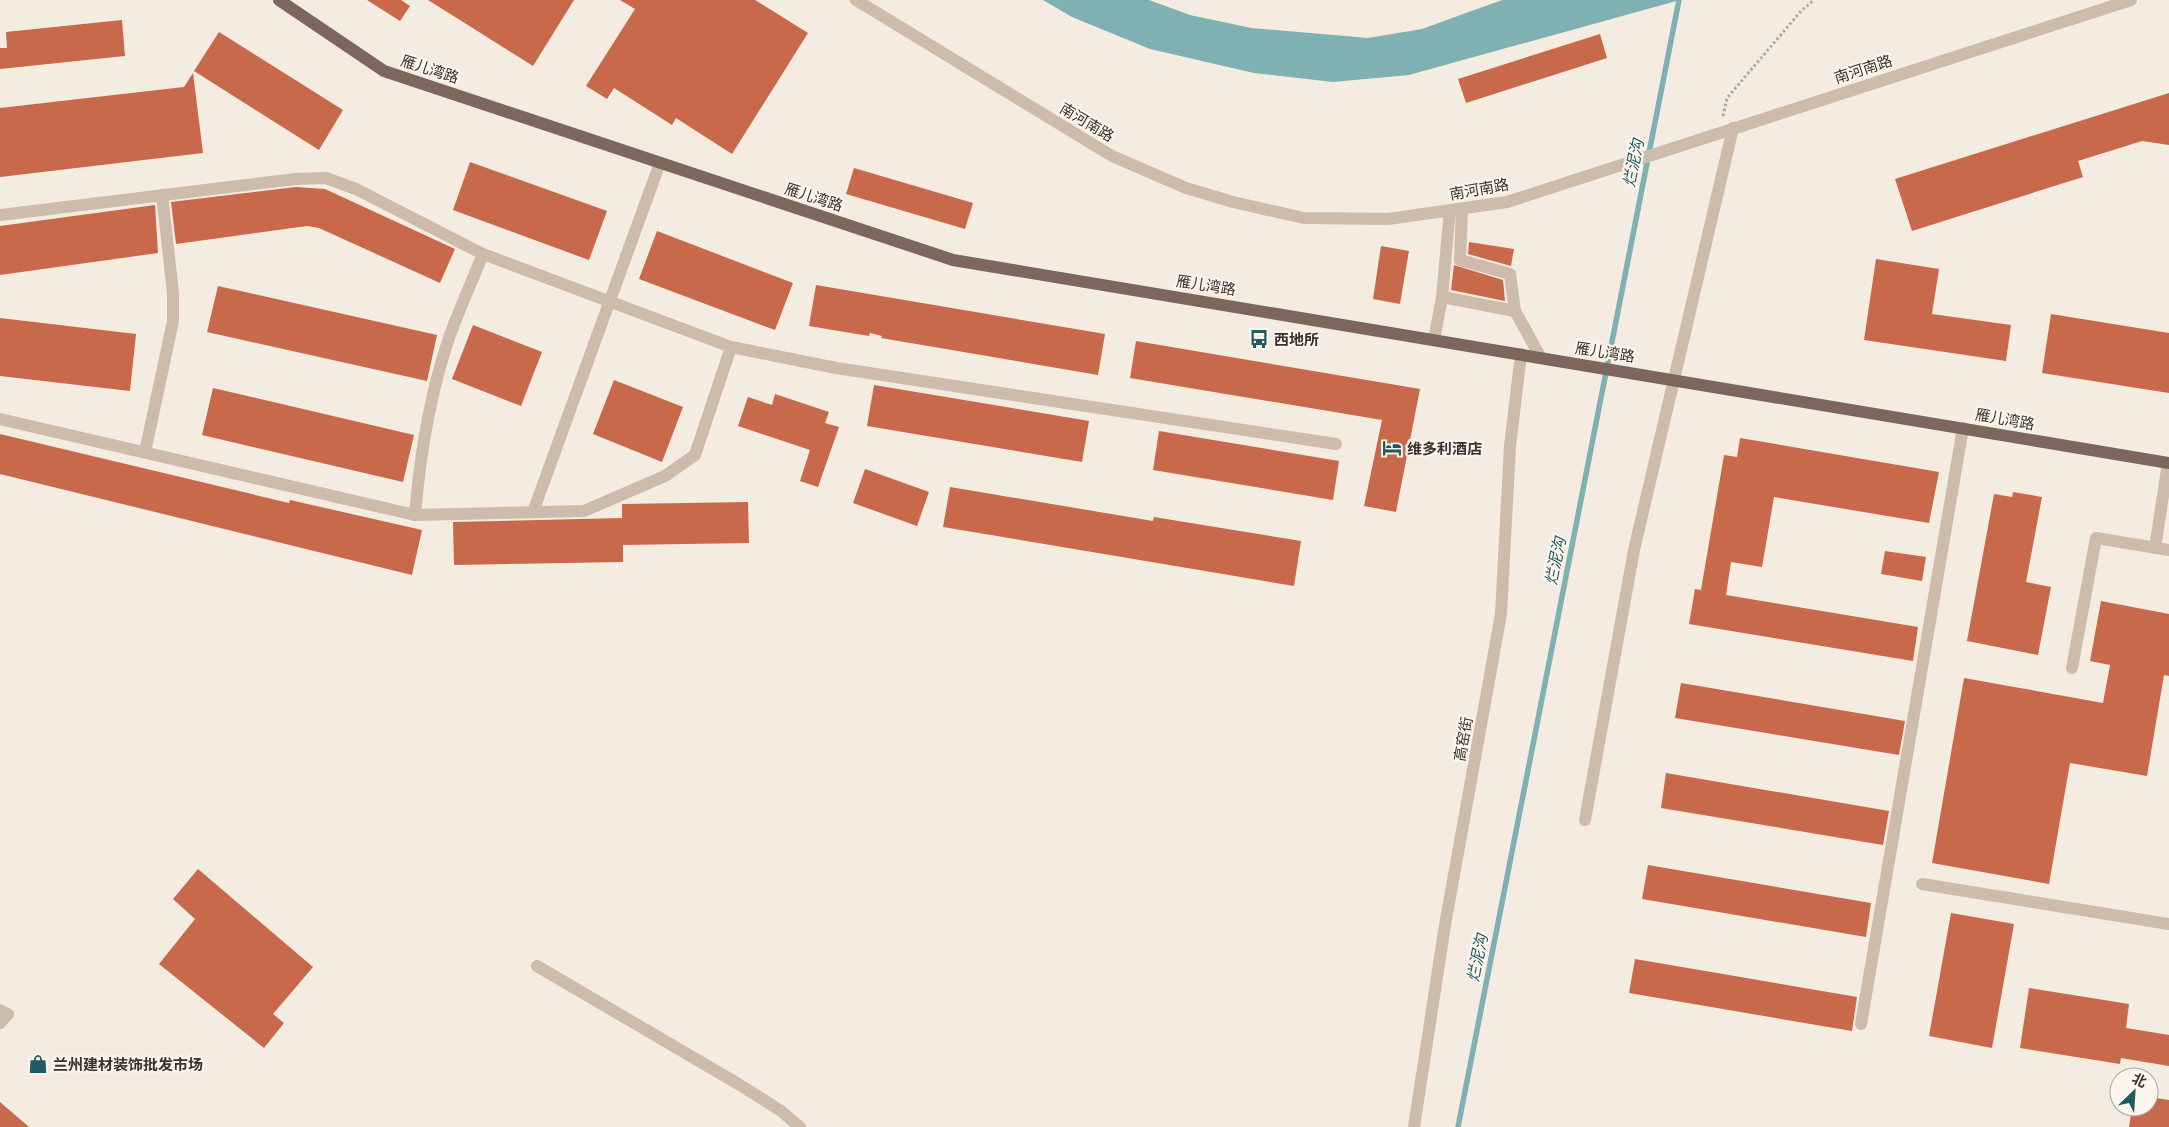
<svg xmlns="http://www.w3.org/2000/svg" width="2169" height="1127" viewBox="0 0 2169 1127" font-family="Ubuntu,'Noto Sans SC',sans-serif">
  <style>
    .water { fill: #7fb0b2 }
    .lines { fill: none; stroke-linecap: round; stroke-linejoin: round }
    .stream { stroke: #7fb0b2; stroke-width: 5.5 }
    .building { fill: #c8694b }
    .path { stroke: #b9a596; stroke-width: 3; stroke-dasharray: 2.5 2.5; stroke-linecap: butt }
    .minor { stroke: #cdbbac; stroke-width: 12 }
    .major { stroke: #7d675c; stroke-width: 12 }
    .labels { text-anchor: middle; dominant-baseline: central; stroke-width: 4.5; stroke-linejoin: round; paint-order: stroke }
    .street-label { font-size: 15px; fill: #3b302b; stroke: #fbf5ee }
    .poi-label { font-size: 15px; font-weight: bold; fill: #3b302b; stroke: #fbf5ee; text-anchor: start }
    .water-label { font-size: 16px; font-style: italic; fill: #1f5a5e; stroke: #fbf5ee }
  </style>
  <rect width="100%" height="100%" fill="#f4ebe1"/>
  <polygon class="water" points="1043,0 1149,0 1190,15 1251,28 1368,38 1422,29 1502,0 1680,0 1409,75 1333,82 1254,73 1150,49 1072,17"/>
  <g class="lines">
    <polyline class="stream" points="1458,1127 1679,0"/>
  </g>
  <g class="building">
    <polygon points="367,0 401,0 410,6 400,21"/>
    <polygon points="428,0 574,0 533,66"/>
    <polygon points="620,0 755,0 808,33 732,154 676,118 672,125 614,88 607,99 586,86 635,9"/>
    <polygon points="122,20 125,56 0,69 0,48 7,48 6,32"/>
    <polygon points="219,32 343,110 319,150 194,71"/>
    <polygon points="1600,34 1607,58 1466,103 1458,79"/>
    <polygon points="193,73 203,153 0,177 0,108 184,87"/>
    <polygon points="2169,93 2169,145 2142,141 2078,161 2083,177 1912,231 1895,179"/>
    <polygon points="470,162 607,211 589,260 453,210"/>
    <polygon points="854,168 973,203 965,229 846,194"/>
    <polygon points="296,187 325,189 455,249 440,283 319,228 307,226 176,244 171,202"/>
    <polygon points="155,205 158,253 0,275 0,226"/>
    <polygon points="657,231 793,283 775,330 639,279"/>
    <polygon points="1469,242 1514,249 1511,266 1468,254"/>
    <polygon points="1381,246 1409,251 1400,304 1373,299"/>
    <polygon points="1876,259 1939,269 1932,314 2011,325 2006,361 1864,340"/>
    <polygon points="1454,265 1503,280 1505,301 1451,290"/>
    <polygon points="816,285 1105,334 1098,375 881,338 882,336 870,333 869,336 809,326"/>
    <polygon points="218,286 437,335 427,381 207,332"/>
    <polygon points="2051,314 2169,333 2169,393 2042,373"/>
    <polygon points="0,318 136,334 130,391 0,376"/>
    <polygon points="473,325 542,352 521,406 452,379"/>
    <polygon points="1136,341 1420,389 1396,512 1364,506 1382,420 1130,378"/>
    <polygon points="614,380 683,407 662,462 593,434"/>
    <polygon points="874,385 1089,421 1082,462 867,426"/>
    <polygon points="213,388 414,435 403,482 202,435"/>
    <polygon points="775,394 829,412 825,423 839,427 818,487 800,481 810,450 738,426 748,397 772,405"/>
    <polygon points="1159,431 1339,461 1333,500 1153,470"/>
    <polygon points="0,434 289,503 290,500 422,530 412,575 0,474"/>
    <polygon points="1740,438 1939,472 1929,523 1774,497 1762,567 1731,562 1726,595 1918,627 1913,661 1689,624 1695,589 1701,590 1724,455 1737,457"/>
    <polygon points="865,469 929,492 917,526 853,503"/>
    <polygon points="950,487 1153,521 1154,517 1301,541 1294,586 943,527"/>
    <polygon points="2013,492 2042,497 2026,582 2051,587 2038,655 1967,641 1994,494 2012,497"/>
    <polygon points="748,502 749,543 623,545 623,562 454,565 453,522 622,518 622,504"/>
    <polygon points="1885,551 1926,557 1922,581 1881,574"/>
    <polygon points="2101,601 2169,614 2169,676 2164,675 2147,776 2070,763 2049,884 1932,863 1964,678 2103,703 2110,665 2090,661"/>
    <polygon points="1681,683 1905,721 1899,755 1675,718"/>
    <polygon points="1666,773 1889,811 1883,845 1661,808"/>
    <polygon points="1648,865 1871,903 1866,937 1642,899"/>
    <polygon points="198,869 313,967 273,1014 284,1023 264,1048 159,964 195,919 173,899"/>
    <polygon points="1951,913 2014,924 1992,1048 1929,1036"/>
    <polygon points="1635,959 1857,997 1852,1031 1629,993"/>
    <polygon points="2029,988 2129,1004 2126,1028 2169,1035 2169,1066 2121,1058 2120,1064 2020,1048"/>
    <polygon points="2149,1097 2169,1100 2169,1127 2129,1127 2132,1107 2149,1107"/>
    <polygon points="0,1102 29,1127 0,1127"/>
  </g>
  <g class="lines">
    <polyline class="path" points="1723,116 1727,98 1802,10 1814,0"/>
    <g class="minor">
      <polyline points="856,0 1112,156 1186,188 1233,202 1304,218 1388,219 1507,202 2131,0"/>
      <polyline points="1450,210 1442,297 1515,311 1510,274 1460,260 1462,209"/>
      <polyline points="0,215 295,179 326,178 356,189 483,254 731,347 836,368 1336,444"/>
      <polyline points="1515,311 1541,358"/>
      <polyline points="1434,340 1442,297"/>
      <polyline points="0,419 415,515 584,511 665,476 695,455 731,347"/>
      <polyline points="145,452 173,321 173,293 162,195"/>
      <polyline points="533,512 660,163"/>
      <path d="M415,515C420,454 430,393 450,335C460,308 472,281 483,254"/>
      <polyline points="2155,548 2168,463"/>
      <polyline points="2072,668 2096,538 2169,550"/>
      <polyline points="1585,820 1634,550 1733,128"/>
      <polyline points="1922,884 2169,924"/>
      <polyline points="537,966 740,1085 781,1111 800,1127"/>
      <polyline points="0,1010 8,1014 0,1023"/>
      <polyline points="1861,1024 1963,428"/>
      <polyline points="1414,1127 1445,925 1501,614 1510,446 1521,354"/>
    </g>
    <polyline class="major" points="279,0 384,71 953,260 2169,463"/>
  </g>
  <defs>
    <g id="bus-bare" transform="scale(1.5)"><path d="M-5-6H5V4H4V6H2V4H-2V6H-4V4H-5ZM-3.5-4V0h7V-4ZM-3.5 1.2v1.5H-2V1.2ZM2 1.2v1.5H3.5V1.2Z" fill="#1f5a5e" stroke="#fbf5ee" stroke-width="2.5" paint-order="stroke"/></g>
    <g id="hotel-bare" transform="scale(1.5)"><path d="M-6-4.5h1.5V1H6V5H4.5V3h-9V5H-6ZM-4 0a1.8 1.8 0 1 1 3.6 0ZM.5 0V-2.5h3Q6-2.5 6 0Z" fill="#1f5a5e" stroke="#fbf5ee" stroke-width="2.5" paint-order="stroke"/></g>
    <g id="shop-bare" transform="scale(1.5)"><path d="M-5-2.5h2.3a2.7 3.5 0 0 1 5.4 0H5L5.5 6h-11ZM-1.5-2.5h3a1.5 2.3 0 0 0-3 0Z" fill="#1f5a5e" stroke="#fbf5ee" stroke-width="2.5" paint-order="stroke"/></g>
  </defs>
  <g fill-rule="evenodd">
    <use href="#bus-bare" x="1259" y="339"/>
    <use href="#hotel-bare" x="1392" y="448"/>
    <use href="#shop-bare" x="38" y="1064"/>
  </g>
  <g class="labels">
    <g class="street-label">
      <text transform="translate(430 69) rotate(18)">雁儿湾路</text>
      <text transform="translate(1863 69) rotate(-18)">南河南路</text>
      <text transform="translate(1087 122) rotate(31)">南河南路</text>
      <text transform="translate(1479 189) rotate(-10)">南河南路</text>
      <text transform="translate(814 197) rotate(18)">雁儿湾路</text>
      <text transform="translate(1206 285) rotate(9)">雁儿湾路</text>
      <text transform="translate(1605 352) rotate(9)">雁儿湾路</text>
      <text transform="translate(2005 419) rotate(10)">雁儿湾路</text>
      <text transform="translate(1463 739) rotate(-80)">高窑街</text>
    </g>
    <g class="poi-label">
      <text x="1274" y="339">西地所</text>
      <text x="1407" y="448">维多利酒店</text>
      <text x="53" y="1064">兰州建材装饰批发市场</text>
    </g>
    <g class="water-label">
      <text transform="translate(1633 163) rotate(-79)">烂泥沟</text>
      <text transform="translate(1555 561) rotate(-79)">烂泥沟</text>
      <text transform="translate(1477 958) rotate(-79)">烂泥沟</text>
    </g>
  </g>
  <g transform="translate(2134 1092) rotate(25)"><circle r="24" fill="#fbf5ee" stroke="#aea6a0"/>
  <path d="M0-4L9 19L0 12L-9 19Z" fill="#1f5a5e"/>
  <text y="-8" font-size="14" font-weight="bold" text-anchor="middle" fill="#3b302b">北</text>
  </g>
</svg>
